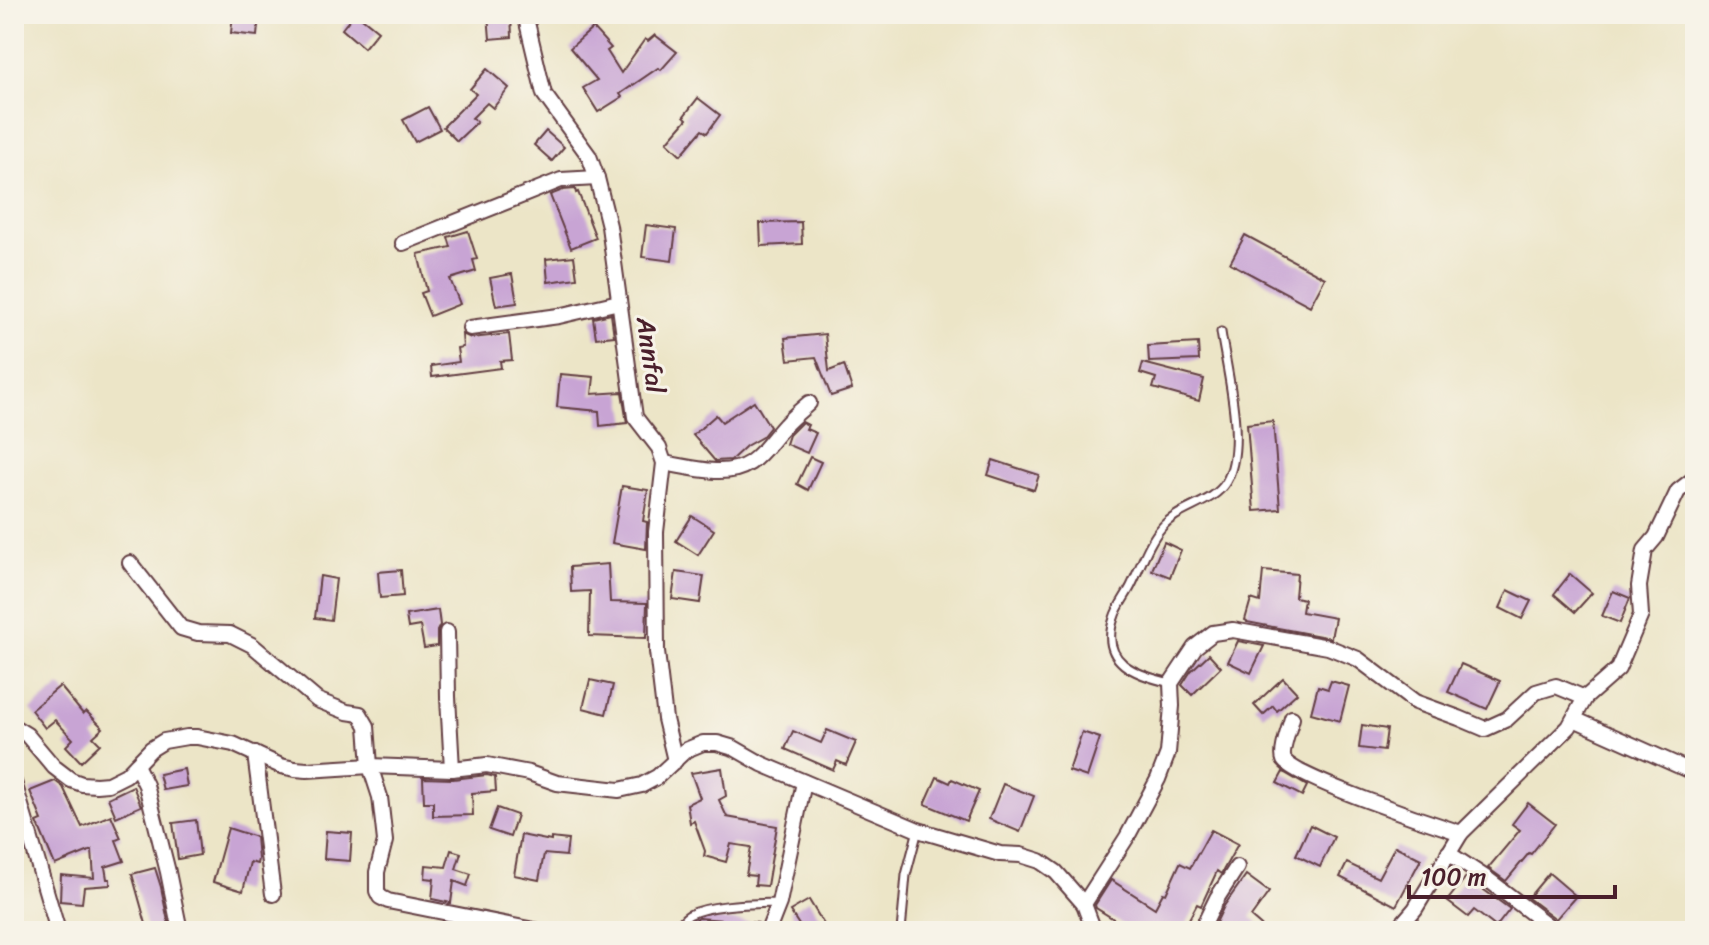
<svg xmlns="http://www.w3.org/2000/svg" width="1709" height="945" viewBox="0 0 1709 945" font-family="Sriracha,sans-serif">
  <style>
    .building { fill: #c8a4d4 }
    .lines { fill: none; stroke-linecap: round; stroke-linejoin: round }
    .lane-casing { stroke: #623d42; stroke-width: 11 }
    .street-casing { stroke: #623d42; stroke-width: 18 }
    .lane { stroke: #fff; stroke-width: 7 }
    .street { stroke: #fff; stroke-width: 14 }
    .labels { text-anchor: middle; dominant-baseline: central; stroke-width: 6; stroke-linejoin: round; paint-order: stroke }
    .street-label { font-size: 26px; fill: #4a1f2b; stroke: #f7f3e8 }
  </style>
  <rect width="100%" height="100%" fill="#f7f3e8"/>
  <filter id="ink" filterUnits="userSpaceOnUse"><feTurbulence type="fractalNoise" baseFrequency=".0125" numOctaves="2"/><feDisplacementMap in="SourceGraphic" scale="16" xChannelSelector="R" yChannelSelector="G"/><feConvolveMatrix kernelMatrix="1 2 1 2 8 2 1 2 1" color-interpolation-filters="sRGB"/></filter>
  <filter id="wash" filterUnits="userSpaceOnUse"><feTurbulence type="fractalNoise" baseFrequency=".006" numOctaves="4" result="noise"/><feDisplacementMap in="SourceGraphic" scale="32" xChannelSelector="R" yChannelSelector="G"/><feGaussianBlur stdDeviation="1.8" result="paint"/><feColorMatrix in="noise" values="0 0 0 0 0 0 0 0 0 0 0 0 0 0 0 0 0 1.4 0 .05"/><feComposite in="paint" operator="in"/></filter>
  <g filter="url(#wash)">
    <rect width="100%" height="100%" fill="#ece5c7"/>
    <g id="blocks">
      <g class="building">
        <polygon points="233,14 259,14 257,36 231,33"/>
        <polygon points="354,14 357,14 378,31 364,48 342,29"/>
        <polygon points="488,14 511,14 512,37 490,39"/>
        <polygon points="593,28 611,48 607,51 621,73 645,39 648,41 655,35 677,52 661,70 658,68 620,94 622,97 598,112 583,88 597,80 570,48"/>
        <polygon points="487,69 509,88 493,108 487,103 472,118 477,122 457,141 443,127 476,94 470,89"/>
        <polygon points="698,98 720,115 707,133 702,130 681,155 667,142 687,119 684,116"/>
        <polygon points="428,107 440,129 415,142 403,120"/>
        <polygon points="546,131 564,147 552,161 534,145"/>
        <polygon points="575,189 576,193 578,192 596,238 571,248 550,195 563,190"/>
        <polygon points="801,222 802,244 761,246 760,223"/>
        <polygon points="646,225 676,229 672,261 642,257"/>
        <polygon points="468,231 477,259 473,260 476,271 450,279 460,304 430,316 421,293 427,291 418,254 451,247 448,237"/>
        <polygon points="1245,235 1325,278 1310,306 1230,263"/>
        <polygon points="574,256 577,278 548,282 546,259"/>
        <polygon points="512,274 517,303 496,306 490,278"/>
        <polygon points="611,314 614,336 596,338 593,318"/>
        <polygon points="462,334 471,338 509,334 512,360 500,361 501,368 432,377 431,366 459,362 457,348 463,347"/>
        <polygon points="825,334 829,371 844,365 852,389 831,396 816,357 788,360 785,338"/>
        <polygon points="1198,343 1199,360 1149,362 1148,346"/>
        <polygon points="1143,363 1204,379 1199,401 1153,388 1156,378 1140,373"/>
        <polygon points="560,374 594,377 592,394 622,392 627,423 600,426 599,411 557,407"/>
        <polygon points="754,401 770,427 762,437 746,446 731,460 715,461 693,435 716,415 722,422"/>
        <polygon points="1273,421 1280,509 1254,511 1247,424"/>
        <polygon points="802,422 808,425 806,429 816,433 807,453 786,444 789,435"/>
        <polygon points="810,457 821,462 808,490 797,484"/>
        <polygon points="993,460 1039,475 1034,490 988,475"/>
        <polygon points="622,486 648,490 643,521 647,522 646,549 612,543"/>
        <polygon points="692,516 714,530 698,555 676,541"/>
        <polygon points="1164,542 1181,550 1170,577 1152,570"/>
        <polygon points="608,564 610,602 647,603 646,638 589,636 590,591 571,592 570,567"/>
        <polygon points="401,570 403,596 380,598 378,572"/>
        <polygon points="1263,571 1297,574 1295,597 1304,599 1302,612 1335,618 1331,638 1247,622 1247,621 1245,620 1251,599 1260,602"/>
        <polygon points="676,572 704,576 700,603 672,599"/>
        <polygon points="1570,574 1592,593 1575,612 1554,594"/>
        <polygon points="320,576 336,579 331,620 315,618"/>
        <polygon points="1508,590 1531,601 1522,619 1500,608"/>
        <polygon points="1613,591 1630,598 1620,623 1602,616"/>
        <polygon points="438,610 440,625 437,631 437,646 424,648 420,626 408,628 406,615"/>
        <polygon points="1238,641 1264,646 1251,673 1228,662"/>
        <polygon points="1209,654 1221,667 1192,695 1182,685 1191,671"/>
        <polygon points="1461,664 1500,681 1487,709 1448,692"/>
        <polygon points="1283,678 1297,693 1277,711 1273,706 1263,715 1254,705"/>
        <polygon points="590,680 613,685 606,714 583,708"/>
        <polygon points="1331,681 1349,686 1340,721 1311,713 1318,686 1328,689"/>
        <polygon points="60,686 83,714 86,711 103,728 93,737 100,744 81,762 66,746 73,739 55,720 45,728 31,710"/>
        <polygon points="1362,725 1387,729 1384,751 1359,748"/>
        <polygon points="827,730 856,742 846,765 837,761 833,770 785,749 793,731 821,743"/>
        <polygon points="1082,732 1100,738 1087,777 1069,771"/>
        <polygon points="722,768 726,796 719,800 727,817 777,826 767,886 755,885 756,876 746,875 751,847 731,844 726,862 704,856 705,851 694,821 690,823 687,804 700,798 691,773"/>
        <polygon points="184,769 187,786 163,790 159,774"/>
        <polygon points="1283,772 1307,786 1302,796 1277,783"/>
        <polygon points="487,775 495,777 496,791 472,793 473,815 433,816 433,802 424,802 423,778 453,779"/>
        <polygon points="937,777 950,783 952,779 979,791 966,821 925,804"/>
        <polygon points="55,781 63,787 82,827 111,815 121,838 116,840 124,861 105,867 107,879 110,879 110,885 84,887 82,903 60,901 61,875 94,878 92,850 55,865 37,822 42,820 30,791"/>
        <polygon points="1003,784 1034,796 1020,832 989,819"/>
        <polygon points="133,786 141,806 116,817 108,798"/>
        <polygon points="1528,803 1555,824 1531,854 1529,853 1506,881 1488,868 1520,830 1512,824"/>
        <polygon points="497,808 517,815 510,837 489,830"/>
        <polygon points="196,820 200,855 178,859 173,823"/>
        <polygon points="1310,825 1334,837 1320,867 1296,855"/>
        <polygon points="228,828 256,837 258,859 257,864 250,862 243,891 213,882"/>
        <polygon points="1211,830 1238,844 1221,874 1217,871 1201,906 1197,904 1187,923 1192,926 1191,931 1133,931 1096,908 1095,905 1111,880 1155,908 1163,893 1166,894 1180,863 1190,868"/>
        <polygon points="326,831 352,833 350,861 324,859"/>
        <polygon points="521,835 551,841 551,838 568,840 566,856 544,854 539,880 514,875"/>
        <polygon points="1395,846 1421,859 1396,906 1340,877 1347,863 1378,878"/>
        <polygon points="451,850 461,853 456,869 471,874 467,886 454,881 451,903 432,899 434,879 425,878 426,865 446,867"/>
        <polygon points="155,868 161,887 170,931 148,931 132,874"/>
        <polygon points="1549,873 1576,896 1556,919 1528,898"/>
        <polygon points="1246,875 1269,892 1251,917 1267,931 1219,931 1214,927 1224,906"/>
        <polygon points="1466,877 1510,909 1496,927 1474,910 1468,917 1447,901"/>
        <polygon points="809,900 828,931 803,931 790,911"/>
        <polygon points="699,918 758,923 758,931 691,931 692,921"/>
      </g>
    </g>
  </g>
  <g filter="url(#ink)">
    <use href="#blocks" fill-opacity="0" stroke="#623d42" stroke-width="2"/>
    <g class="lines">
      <g class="lane-casing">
        <g id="lane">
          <path d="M1171,683C1136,675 1099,663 1114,618C1117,607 1126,596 1131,586C1141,566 1148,543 1162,527C1179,507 1213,504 1226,482C1247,446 1227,372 1221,332"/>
          <path d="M679,931C680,924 682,919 689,915C710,904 754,904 779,903"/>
          <polyline points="901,931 906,875 918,830"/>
        </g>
      </g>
      <g class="street-casing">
        <g id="street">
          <polyline points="525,14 544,94 589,156 597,178 609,226 635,417 659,448 664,463 656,532 657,652 665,719 675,761"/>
          <polyline points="403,243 561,180 597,178"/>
          <polyline points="470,328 559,316 619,302"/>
          <path d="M664,463C681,466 698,470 715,471C754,473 763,449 785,425C792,417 801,410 809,403"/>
          <polyline points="130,563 181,628 198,633 230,634 252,645 317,700 347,712 360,714 367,726 370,766 380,797 385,841 377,872 377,891 380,897 388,901 539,931"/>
          <polyline points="447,632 448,697 452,769"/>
          <path d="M1292,718C1290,727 1280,752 1284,760C1295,778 1433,824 1461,833"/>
          <polyline points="1574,719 1695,773"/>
          <polyline points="14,727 27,735 54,767 71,780 82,784 96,785 108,784 126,775 151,749 164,741 187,737 197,737 233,744 281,766 295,769 307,770 370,766 452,769 487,765 529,773 557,783 619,790 642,785 657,777 686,750 703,743 717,743 734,748 762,764 918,830 1000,854 1021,855 1040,861 1056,872 1084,904 1094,931"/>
          <polyline points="255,754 273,894"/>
          <polyline points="136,765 146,785 168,872 180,931"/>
          <polyline points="14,782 58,931"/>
          <polyline points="1448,853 1486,878 1555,931"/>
          <polyline points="1084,904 1127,837 1158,779 1168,753 1172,706 1171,683 1195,647 1213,633 1233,630 1328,647 1358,659 1415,702 1459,718 1485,729 1507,719 1536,692 1556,686 1585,698"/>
          <polyline points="768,931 779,903 804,782"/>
          <polyline points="1201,931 1217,898 1237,867"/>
          <polyline points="1396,931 1415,909 1461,833 1569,727 1585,698 1618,669 1641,615 1639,586 1645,550 1656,537 1678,491 1695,478"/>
        </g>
      </g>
      <use href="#lane" class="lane"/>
      <use href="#street" class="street"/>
    </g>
  </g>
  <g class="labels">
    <g class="street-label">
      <text transform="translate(651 355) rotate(82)">Annfal</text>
    </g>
  </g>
  <rect width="1709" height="945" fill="none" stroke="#f7f3e8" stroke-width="48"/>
  <path d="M1409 885v12h206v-12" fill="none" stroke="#4a1f2b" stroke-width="4"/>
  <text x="1421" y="885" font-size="24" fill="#4a1f2b" stroke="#f7f3e8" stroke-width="6" paint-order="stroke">100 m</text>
</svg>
